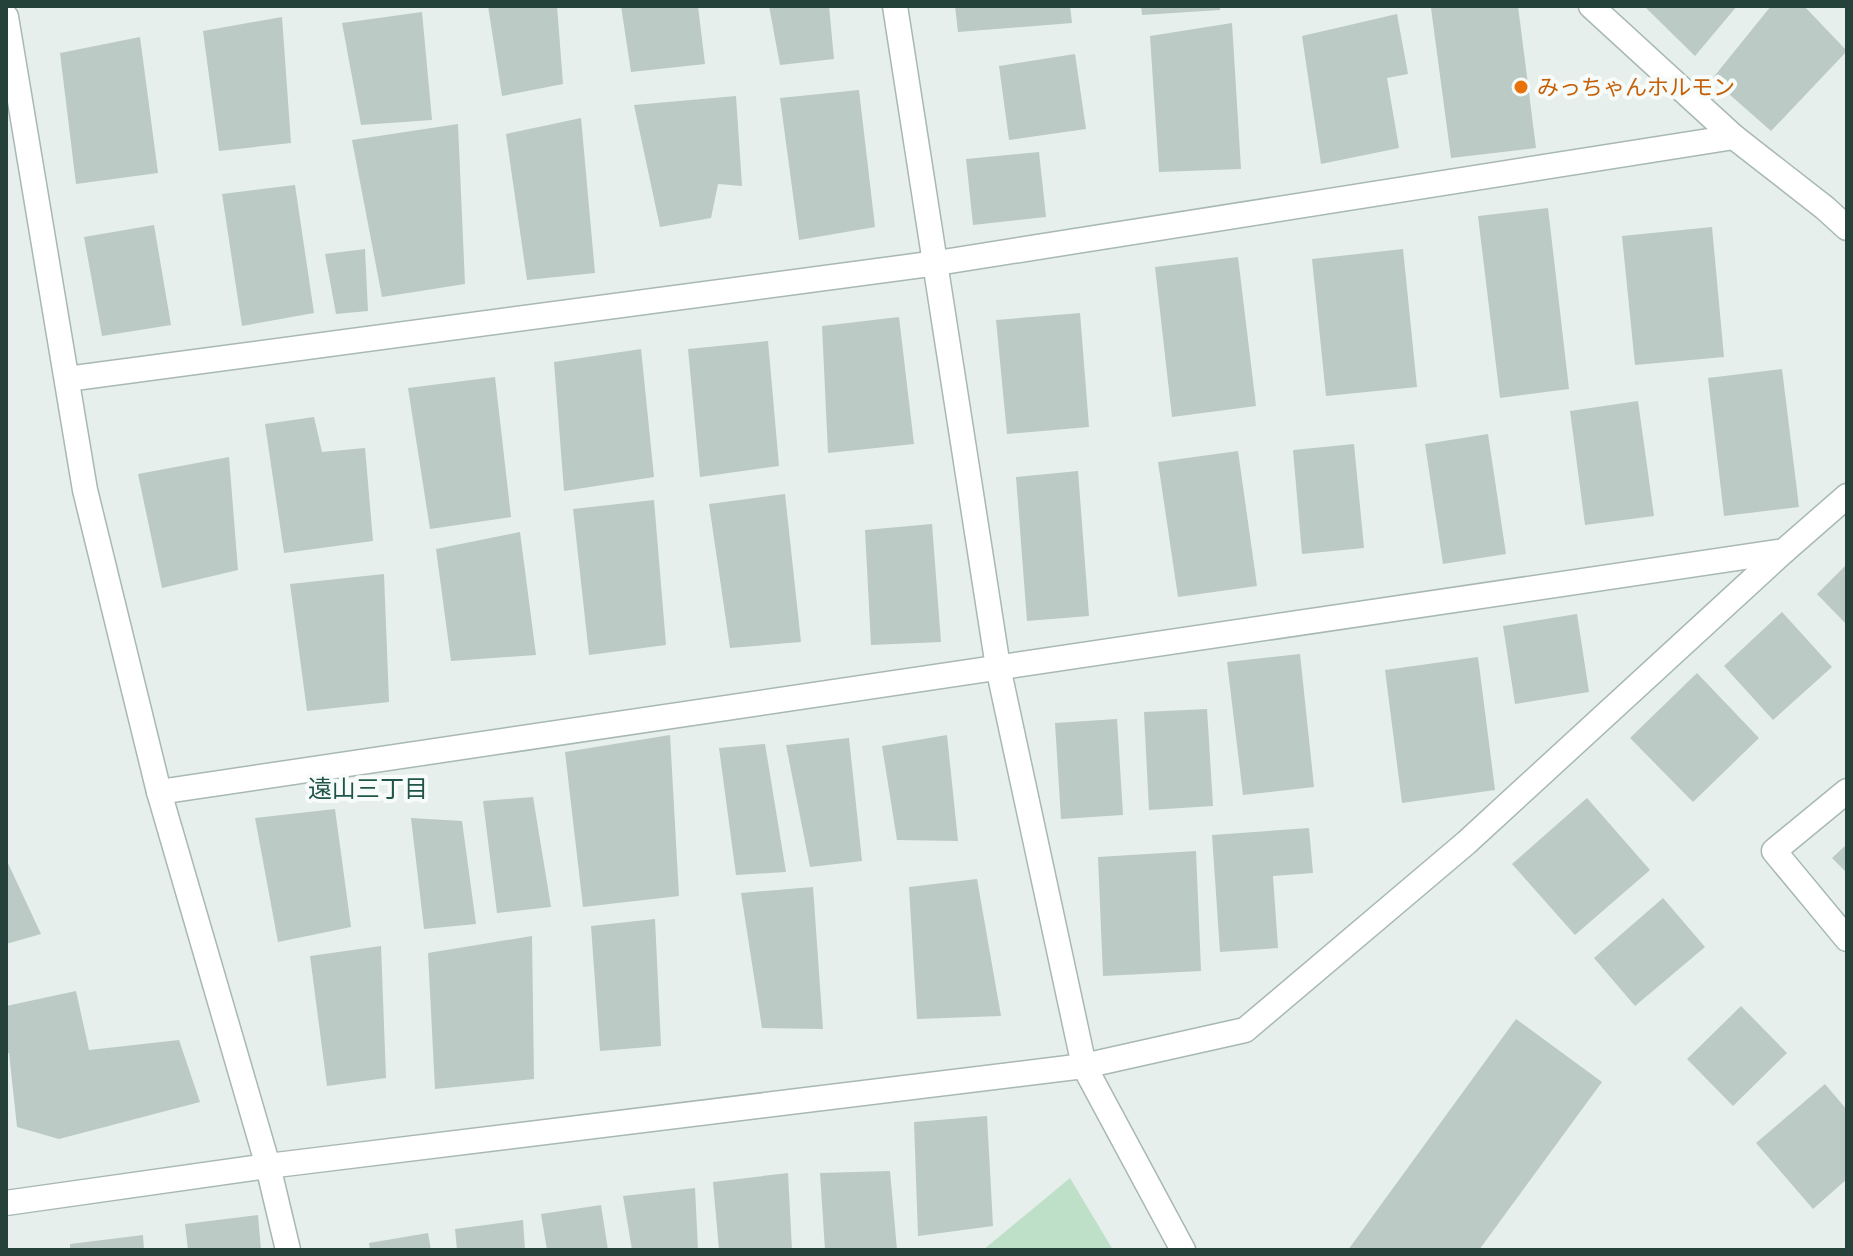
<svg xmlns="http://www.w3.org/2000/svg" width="1853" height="1256" viewBox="0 0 1853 1256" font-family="Rubik,'Noto Sans JP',sans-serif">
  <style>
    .green { fill: #bfe0c8 }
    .building { fill: #bbcac4 }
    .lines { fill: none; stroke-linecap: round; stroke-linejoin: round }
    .street-casing { stroke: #a8b8b2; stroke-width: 27 }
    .street { stroke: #fff; stroke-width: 24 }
    .food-dot { fill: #e8710a; stroke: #f7fbf9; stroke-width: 3 }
    .labels { text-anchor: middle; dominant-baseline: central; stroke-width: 8; stroke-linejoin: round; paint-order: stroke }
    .food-label { font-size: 22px; fill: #c56008; stroke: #f7fbf9; text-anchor: start }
    .neighbourhood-label { font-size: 24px; fill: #1f5548; stroke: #f7fbf9 }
  </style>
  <rect width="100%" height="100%" fill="#e6efeb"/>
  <polygon class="green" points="1070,1178 1113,1250 983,1250"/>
  <g class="building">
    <polygon points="488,6 557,6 563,84 502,96"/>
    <polygon points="621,6 698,6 705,64 631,72"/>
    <polygon points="769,6 829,6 834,59 780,65"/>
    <polygon points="955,6 1070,6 1072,23 958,32"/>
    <polygon points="1141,6 1220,6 1220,10 1142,15"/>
    <polygon points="1451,6 1518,6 1536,148 1451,158 1431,8"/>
    <polygon points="1644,6 1737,6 1695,56"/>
    <polygon points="1771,6 1804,6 1847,51 1771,131 1712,79"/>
    <polygon points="422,12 432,120 361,125 342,23"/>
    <polygon points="1397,14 1408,74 1387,78 1399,148 1321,164 1302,36"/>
    <polygon points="282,17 291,143 219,151 203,31"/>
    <polygon points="1232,23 1241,169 1159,172 1150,36"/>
    <polygon points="140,37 158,173 76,184 60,53"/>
    <polygon points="1075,54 1086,129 1009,140 999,66"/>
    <polygon points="859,90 875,227 799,240 780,98"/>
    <polygon points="736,96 742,186 718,184 711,218 660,227 634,105"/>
    <polygon points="581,118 595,273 527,280 506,134"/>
    <polygon points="458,124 465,284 382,297 352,140"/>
    <polygon points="1039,152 1046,217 973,225 966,159"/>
    <polygon points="295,185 314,313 242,326 222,194"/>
    <polygon points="1548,208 1569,389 1500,398 1478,216"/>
    <polygon points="154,225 171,325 102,336 84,237"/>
    <polygon points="1712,227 1724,357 1635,365 1622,236"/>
    <polygon points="365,249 368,311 336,314 325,254"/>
    <polygon points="1403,249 1417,387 1326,396 1312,259"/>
    <polygon points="1238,257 1256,406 1172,417 1155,267"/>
    <polygon points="1080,313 1089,427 1007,434 996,320"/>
    <polygon points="899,317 914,444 828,453 822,326"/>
    <polygon points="768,341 779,466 700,477 688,349"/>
    <polygon points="641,349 654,477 564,491 554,362"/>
    <polygon points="1782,369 1799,507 1724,516 1708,378"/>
    <polygon points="495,377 511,517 430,529 408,388"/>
    <polygon points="1638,401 1654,516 1585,525 1570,411"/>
    <polygon points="314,417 322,452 365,448 373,541 284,553 265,424"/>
    <polygon points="1488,434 1506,554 1443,564 1425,444"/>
    <polygon points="1354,444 1364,548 1302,554 1293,450"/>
    <polygon points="1238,451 1257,586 1178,597 1158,462"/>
    <polygon points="229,457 238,570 162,588 138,474"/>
    <polygon points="1078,471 1089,616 1027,621 1016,477"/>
    <polygon points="785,494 801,642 730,648 709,504"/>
    <polygon points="654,500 666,645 589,655 573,509"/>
    <polygon points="932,524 941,642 871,645 865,530"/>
    <polygon points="520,532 536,655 451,661 436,549"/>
    <polygon points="1847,564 1847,625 1817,594"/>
    <polygon points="384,574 389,702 307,711 290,584"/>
    <polygon points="1782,612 1832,667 1773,720 1724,666"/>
    <polygon points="1577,614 1589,692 1515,704 1503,626"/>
    <polygon points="1300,654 1314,787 1243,795 1227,662"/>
    <polygon points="1478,657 1495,790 1402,803 1385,670"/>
    <polygon points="1697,673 1759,738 1693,802 1630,738"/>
    <polygon points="1207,709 1213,806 1149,810 1144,712"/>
    <polygon points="1117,719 1123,815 1061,819 1055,723"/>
    <polygon points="670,735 679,896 583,907 565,752"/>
    <polygon points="947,735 958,841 897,840 882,746"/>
    <polygon points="849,738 862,861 810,867 786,745"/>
    <polygon points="765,744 786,872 736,875 719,748"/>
    <polygon points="533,797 551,907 497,913 483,801"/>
    <polygon points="1587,798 1650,870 1575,935 1512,864"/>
    <polygon points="335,809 351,927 278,942 255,818"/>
    <polygon points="411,818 462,821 476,924 424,929"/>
    <polygon points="1309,828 1313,873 1273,876 1278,948 1220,952 1212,835"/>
    <polygon points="1847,844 1847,873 1832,858"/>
    <polygon points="1196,851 1201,971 1103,976 1098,857"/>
    <polygon points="6,859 41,934 6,944"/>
    <polygon points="977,879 1001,1016 917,1019 909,887"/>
    <polygon points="813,887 823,1029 762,1028 741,893"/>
    <polygon points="1663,898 1705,947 1635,1006 1594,958"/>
    <polygon points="655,919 661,1046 600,1051 591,926"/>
    <polygon points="532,936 534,1079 435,1089 428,953"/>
    <polygon points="381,946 386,1078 327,1086 310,956"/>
    <polygon points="76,991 89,1050 179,1040 200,1102 59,1139 17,1127 9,1053 6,1053 6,1006"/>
    <polygon points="1741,1006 1787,1053 1733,1106 1687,1059"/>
    <polygon points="1516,1019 1602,1082 1479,1250 1348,1250"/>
    <polygon points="1825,1084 1847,1110 1847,1179 1813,1209 1756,1143"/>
    <polygon points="987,1116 993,1226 918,1236 914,1122"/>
    <polygon points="890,1171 897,1250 825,1250 820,1173"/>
    <polygon points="788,1173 792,1250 719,1250 713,1182"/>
    <polygon points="695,1188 698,1250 632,1250 623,1196"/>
    <polygon points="601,1205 608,1250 547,1250 541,1214"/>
    <polygon points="258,1215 261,1250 188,1250 185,1224"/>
    <polygon points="523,1220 525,1250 457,1250 455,1229"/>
    <polygon points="428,1233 431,1250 370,1250 369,1243"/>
    <polygon points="143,1235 144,1250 70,1250 70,1244"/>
  </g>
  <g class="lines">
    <g class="street-casing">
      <g id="street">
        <polyline points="895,6 998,667 1084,1066 1183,1250"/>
        <polyline points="1591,6 1734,137 1825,208 1847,228"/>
        <polyline points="6,17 85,490 159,792 268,1166 288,1250"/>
        <polyline points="67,379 937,263 1734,137"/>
        <polyline points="1847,791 1774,851 1847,939"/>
        <polyline points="159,792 1784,551 1847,496"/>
        <polyline points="6,1203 268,1166 1084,1066 1245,1030 1466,843 1784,551"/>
      </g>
    </g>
    <use href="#street" class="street"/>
  </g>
  <circle class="food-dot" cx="1521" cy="87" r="8"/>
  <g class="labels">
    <g class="food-label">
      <text x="1537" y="87">みっちゃんホルモン</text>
    </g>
    <g class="neighbourhood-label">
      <text x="368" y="789">遠山三丁目</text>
    </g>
  </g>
  <rect width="1853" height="1256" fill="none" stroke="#24423a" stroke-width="16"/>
</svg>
